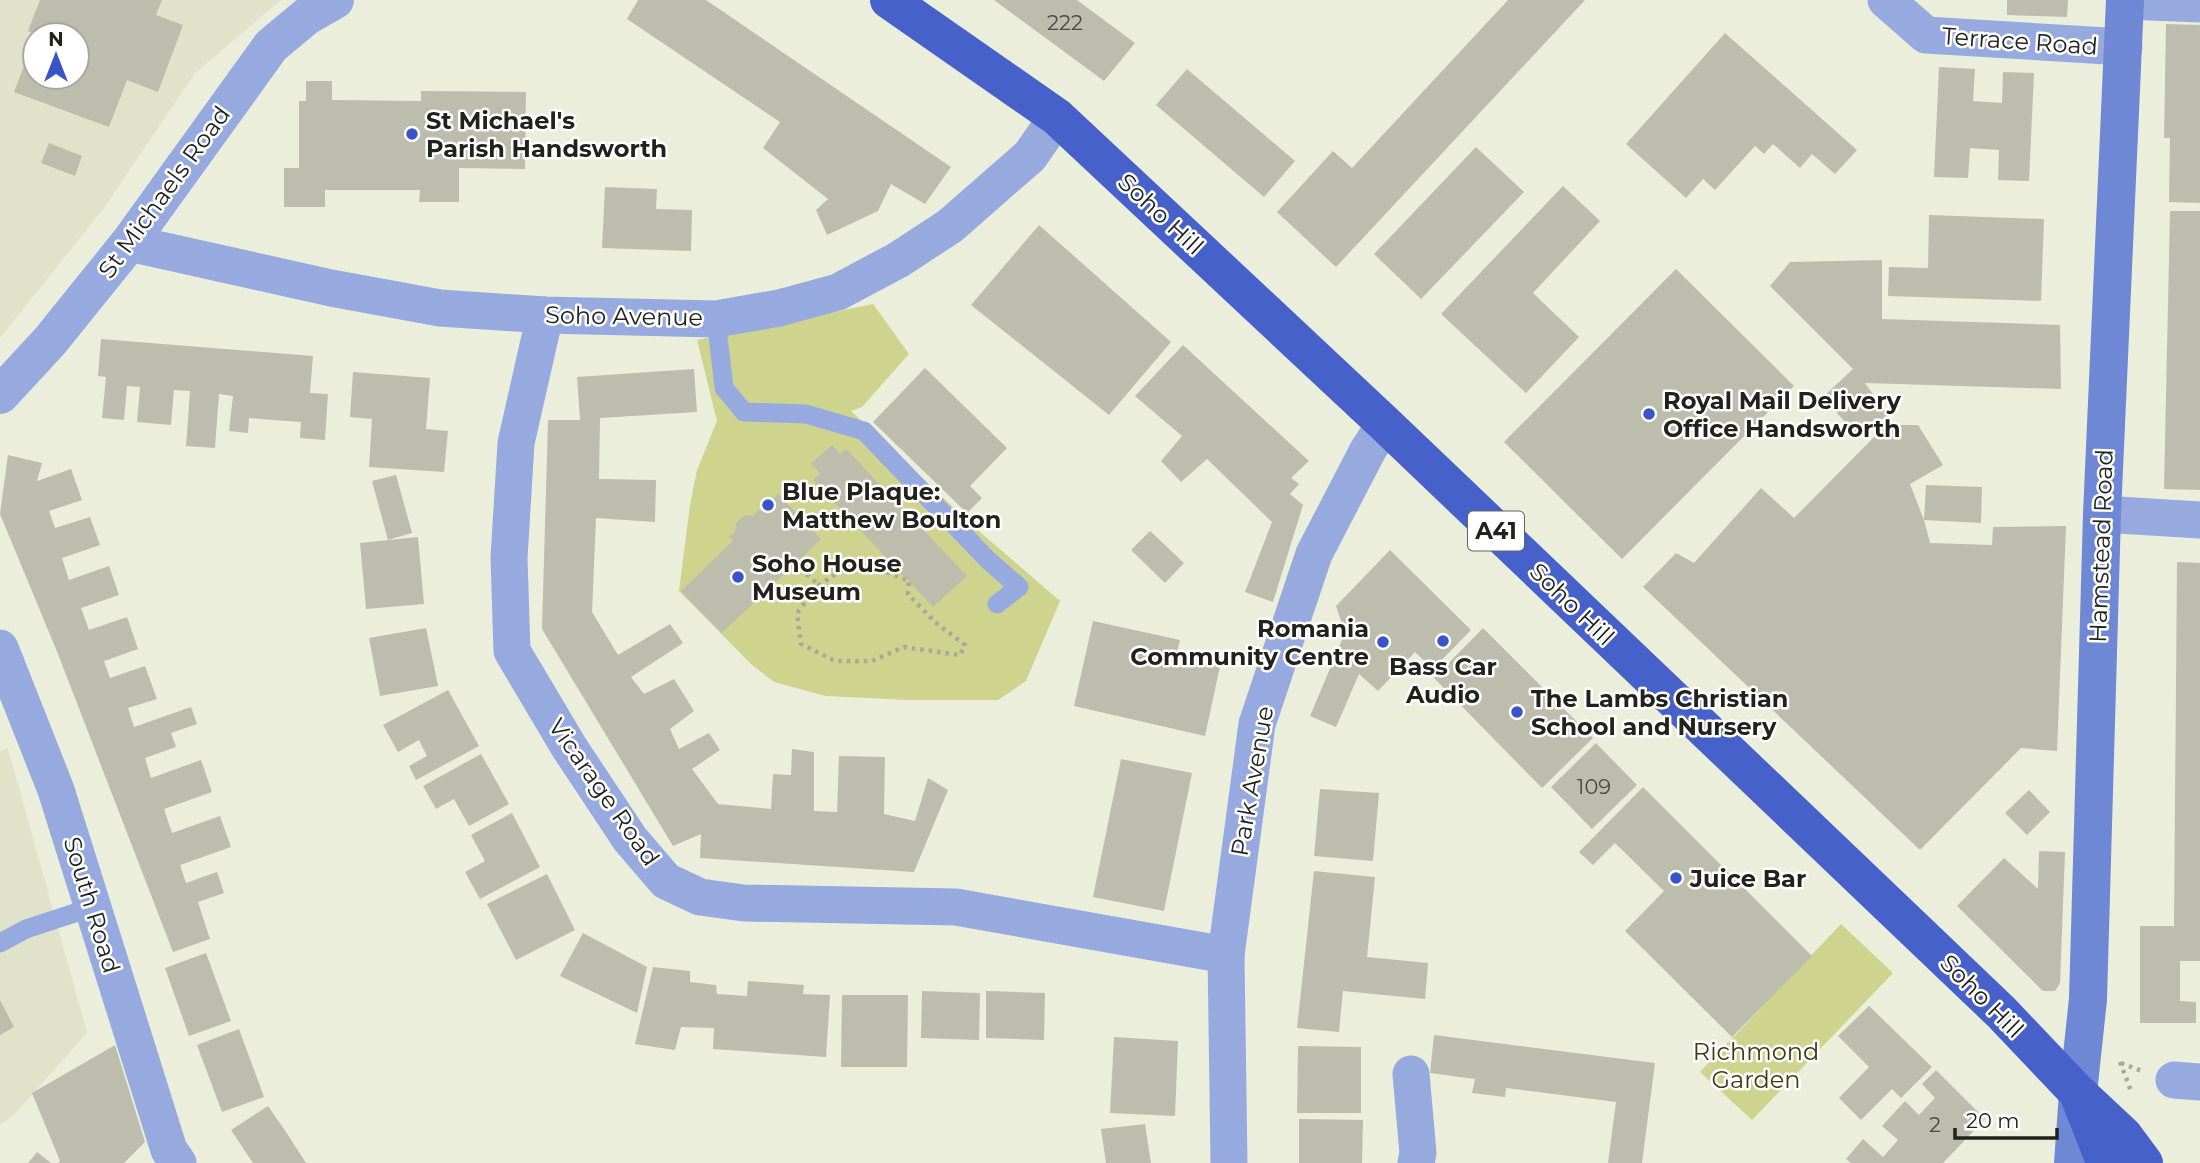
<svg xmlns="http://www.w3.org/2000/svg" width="2200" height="1163" viewBox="0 0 2200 1163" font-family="Montserrat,sans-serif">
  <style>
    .built { fill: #e0e2c9; fill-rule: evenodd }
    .green { fill: #ced38e }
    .building { fill: #bcbdad }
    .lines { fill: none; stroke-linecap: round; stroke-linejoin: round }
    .path { stroke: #a8a99b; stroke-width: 4.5; stroke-dasharray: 3.5 5; stroke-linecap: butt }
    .service { stroke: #97aadf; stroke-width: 19 }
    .minor { stroke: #97aadf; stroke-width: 37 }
    .tertiary { stroke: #97aadf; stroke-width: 38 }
    .secondary { stroke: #6e88d6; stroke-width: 38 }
    .trunk { stroke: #4662ca; stroke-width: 38 }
    .poi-dot { fill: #3954c6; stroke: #fff; stroke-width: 2.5 }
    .labels { text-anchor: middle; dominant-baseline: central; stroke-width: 5; stroke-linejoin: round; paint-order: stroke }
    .number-label { font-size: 21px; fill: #484940 }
    .shield { fill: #fff; stroke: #646460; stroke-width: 2 }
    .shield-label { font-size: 23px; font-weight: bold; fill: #21221c }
    .street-label { font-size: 24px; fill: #21221c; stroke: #fff }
    .poi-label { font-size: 24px; font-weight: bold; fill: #21221c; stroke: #fff; text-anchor: start }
    .park-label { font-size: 24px; fill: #3a3c15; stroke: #fff }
  </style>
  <rect width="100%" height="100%" fill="#eceedc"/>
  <g class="built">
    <path d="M0,0H281L195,73L104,208L0,338ZM35,35H77V77H35Z"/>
    <polygon points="8,748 87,1033 14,1115 0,1125 0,751"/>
  </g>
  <g class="green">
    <polygon points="873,304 909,354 862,407 851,411 973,526 1060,601 1026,681 998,700 908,700 826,696 774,682 752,665 679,591 690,505 697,470 717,421 697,340"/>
    <polygon points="1841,924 1893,973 1752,1120 1700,1072"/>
  </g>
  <g class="building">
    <polygon points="40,0 162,0 156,15 183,25 158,92 127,80 109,127 14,92 35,37 35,77 77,77 77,35 36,35 28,31"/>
    <polygon points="638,0 706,0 951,167 925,204 891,184 878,211 827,235 816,210 828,199 763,148 780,122 627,19"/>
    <polygon points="994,0 1077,0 1135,43 1104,81"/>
    <polygon points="1508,0 1585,0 1336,267 1277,212 1333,151 1352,168"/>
    <polygon points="2007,0 2068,0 2067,17 2007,15"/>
    <polygon points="2166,24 2200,25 2200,203 2169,202 2170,138 2164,138"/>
    <polygon points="1725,33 1857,150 1835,174 1812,154 1800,168 1773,144 1764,154 1755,146 1715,190 1703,179 1686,198 1626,144"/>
    <polygon points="1939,67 1975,69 1973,101 2002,103 2003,72 2034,73 2029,181 1998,180 1999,150 1970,148 1968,178 1934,177"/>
    <polygon points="1187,69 1295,161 1264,197 1156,105"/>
    <polygon points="306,81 332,81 332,100 421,101 421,91 526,92 525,169 459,168 459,202 419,202 420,190 325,190 325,207 284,207 284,168 299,168 299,101 306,101"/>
    <polygon points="49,143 82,156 75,176 41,163"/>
    <polygon points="1476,147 1524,192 1421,299 1374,254"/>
    <polygon points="1563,186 1600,221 1533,293 1579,337 1526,393 1441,314"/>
    <polygon points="605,187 657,189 656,209 692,210 691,251 602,248"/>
    <polygon points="2170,211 2200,211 2200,490 2164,489"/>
    <polygon points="1929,215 2044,219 2041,301 1888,296 1889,267 1928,268"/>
    <polygon points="1039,225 1171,342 1109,415 971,305"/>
    <polygon points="1882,260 1882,319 2060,325 2061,389 1865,383 1888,415 1859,438 1823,397 1853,369 1770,286 1790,262"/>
    <polygon points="1676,269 1794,386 1622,559 1504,442"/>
    <polygon points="101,339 313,356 310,393 328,394 325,440 300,438 301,422 249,418 248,433 229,431 233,396 219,394 215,448 186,446 190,391 174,390 171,425 137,422 140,387 127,386 124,420 102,418 106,377 98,376"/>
    <polygon points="1183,345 1309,461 1291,478 1299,484 1290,494 1303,505 1273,602 1245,592 1272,522 1207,459 1181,482 1161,461 1182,436 1135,396"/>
    <polygon points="925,368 1007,448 970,486 982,498 967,513 873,422"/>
    <polygon points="694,369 697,412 600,418 599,479 656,480 655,522 596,518 592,612 618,655 670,624 683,643 631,677 644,694 674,679 694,711 670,729 679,749 709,733 720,750 692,769 718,804 771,809 773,774 791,775 792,749 814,752 814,811 837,812 839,756 885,757 884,814 915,821 928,778 948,790 914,872 700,858 701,834 673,846 542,629 548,420 580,420 577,377"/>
    <polygon points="353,372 430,378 426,429 448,431 444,472 369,467 372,419 350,417"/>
    <polygon points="1886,425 1918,425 1943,465 1910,484 1924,520 1930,543 1992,545 1993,527 2066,526 2057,751 2021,748 1920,850 1643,587 1676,553 1694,563 1761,488 1794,518"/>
    <polygon points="832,445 840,454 846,449 967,576 933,607 813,480 820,473 811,464"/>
    <polygon points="8,455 42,463 37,481 71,469 82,500 49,511 55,528 90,517 100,545 62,558 69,580 109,566 119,595 81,608 89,630 127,617 138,649 104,661 110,678 145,666 157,699 128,708 134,727 191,707 197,724 171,733 176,747 145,758 151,778 201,760 212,792 164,809 172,833 220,816 231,847 180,865 186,883 217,872 224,893 198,902 210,939 173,952 58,654 0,514"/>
    <polygon points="396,475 412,533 388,540 372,481"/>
    <polygon points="1926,485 1982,487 1981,523 1924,520"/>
    <polygon points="778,494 821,539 722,633 681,591 733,541 729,537 735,532 736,523 745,515 753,516 758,510 761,511"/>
    <polygon points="1150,531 1184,563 1165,583 1131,550"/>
    <polygon points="418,537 424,604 366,609 360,543"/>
    <polygon points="1390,550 1471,630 1433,669 1415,652 1378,691 1359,674 1336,727 1310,716 1345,633 1336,606"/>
    <polygon points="2177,562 2200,563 2200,961 2180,961 2180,1001 2196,1002 2196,1023 2140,1023 2140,926 2174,926"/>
    <polygon points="1093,621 1180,640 1176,656 1220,666 1205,736 1074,706"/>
    <polygon points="426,628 438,686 380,696 369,638"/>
    <polygon points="1483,628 1593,738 1542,788 1434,678"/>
    <polygon points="448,690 479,746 416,780 409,766 427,756 419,740 398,752 383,725"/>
    <polygon points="1596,743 1637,785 1592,829 1551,787"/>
    <polygon points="481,754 509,804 469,826 454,799 436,809 423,786"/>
    <polygon points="1121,759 1192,773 1164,911 1093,897"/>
    <polygon points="1643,787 1812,956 1732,1037 1625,931 1664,891 1615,843 1593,865 1579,852"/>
    <polygon points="1320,789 1379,793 1373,861 1314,856"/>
    <polygon points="2029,790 2050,812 2027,835 2005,813"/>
    <polygon points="512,813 540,867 480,899 465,872 485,861 471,835"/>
    <polygon points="2039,851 2065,852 2060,983 2055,991 2043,991 1957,906 2004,858 2038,889"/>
    <polygon points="1314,871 1375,877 1367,957 1428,963 1425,999 1343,991 1339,1032 1297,1028"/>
    <polygon points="547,874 575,930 516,960 487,904"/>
    <polygon points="583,933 647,967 637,1013 560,976"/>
    <polygon points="206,953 231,1021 189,1036 165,968"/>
    <polygon points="653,967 690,971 690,982 716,985 717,994 747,996 748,981 804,985 803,994 830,995 826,1057 713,1049 714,1028 681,1027 675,1050 635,1044"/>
    <polygon points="922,991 980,993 979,1040 921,1038"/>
    <polygon points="986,991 1045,993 1044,1040 986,1038"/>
    <polygon points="842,995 908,995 907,1067 841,1067"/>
    <polygon points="0,1000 14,1027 0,1035"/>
    <polygon points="1869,1006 1932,1067 1901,1098 1892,1089 1861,1120 1839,1098 1869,1067 1838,1036"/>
    <polygon points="239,1029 264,1097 222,1112 197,1045"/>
    <polygon points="1434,1035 1655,1063 1642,1163 1608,1163 1616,1102 1506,1088 1505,1097 1472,1093 1475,1079 1430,1073"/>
    <polygon points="1114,1037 1178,1041 1175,1116 1110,1113"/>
    <polygon points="115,1045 145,1142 124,1163 58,1163 60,1161 32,1093"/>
    <polygon points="1298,1046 1361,1047 1361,1113 1297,1113"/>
    <polygon points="1936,1070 1985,1119 1943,1163 1851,1163 1846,1159 1863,1139 1883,1157 1898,1140 1882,1126 1905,1101 1919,1115 1935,1098 1922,1084"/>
    <polygon points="268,1106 288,1135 306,1163 253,1163 231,1130"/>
    <polygon points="1299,1119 1363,1120 1362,1163 1299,1163"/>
    <polygon points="1145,1124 1151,1163 1106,1163 1101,1129"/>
    <polygon points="37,1152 51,1163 28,1163"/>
  </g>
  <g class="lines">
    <g class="path">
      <polyline points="794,563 819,585"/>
      <polygon points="871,566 909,581 908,594 935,622 965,645 960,655 904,647 872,661 835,661 801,644 797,613 819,585 845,568"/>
      <polyline points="2120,1062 2131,1091"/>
      <polyline points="2121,1063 2142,1071"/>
    </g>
    <g class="service">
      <polyline points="716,319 724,388 744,412 806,414 864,431 989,561 1019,587 997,604"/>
      <polyline points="0,943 26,929 93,907"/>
    </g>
    <g class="minor">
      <polyline points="1886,0 1926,35 2124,47"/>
      <polyline points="2125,1 2200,4"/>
      <polyline points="129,243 331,288 440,308 545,315 716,319 779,308 838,292 898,260 950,226 1030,156 1057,117"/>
      <polyline points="545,315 516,443 509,558 512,651 569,747 630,839 666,881 700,897 744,903 956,907 1226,955"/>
      <polyline points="2102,514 2200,520"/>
      <polyline points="0,648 56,790 169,1150 178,1163"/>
      <polyline points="1411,1074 1418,1153 1416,1163"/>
      <polyline points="2174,1080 2200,1082"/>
      <polyline points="1229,1163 1226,955 1257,724 1314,554 1368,450 1385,424"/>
    </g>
    <polyline class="tertiary" points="0,395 50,341 129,243 271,46 307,16 335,0"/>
    <polyline class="secondary" points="2073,1163 2078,1093 2088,999 2102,514 2125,0"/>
    <g class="trunk">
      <polyline points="889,0 1057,117 1385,424 2001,1012 2078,1093 2124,1136 2144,1163"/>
      <polyline points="2081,1101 2102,1154 2108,1163"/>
    </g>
  </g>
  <g class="poi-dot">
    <circle cx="412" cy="134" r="7"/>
    <circle cx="1649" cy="414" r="7"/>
    <circle cx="768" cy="505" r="7"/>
    <circle cx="738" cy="577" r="7"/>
    <circle cx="1443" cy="641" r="7"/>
    <circle cx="1383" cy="642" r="7"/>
    <circle cx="1517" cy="712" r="7"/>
    <circle cx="1676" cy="878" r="7"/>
  </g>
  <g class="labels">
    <g class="number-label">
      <text x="1065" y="22">222</text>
      <text x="1594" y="786">109</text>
      <text x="1935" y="1124">2</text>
    </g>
    <rect class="shield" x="1468" y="511.5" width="56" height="39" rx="5"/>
    <g class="shield-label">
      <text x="1496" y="531">A41</text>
    </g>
    <g class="street-label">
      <text transform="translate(2020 41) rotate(4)">Terrace Road</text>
      <text transform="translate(164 192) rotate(-54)">St Michaels Road</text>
      <text transform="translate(1161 214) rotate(43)">Soho Hill</text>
      <text transform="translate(624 316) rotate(1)">Soho Avenue</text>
      <text transform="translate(2101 546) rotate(-88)">Hamstead Road</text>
      <text transform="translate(1572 604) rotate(44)">Soho Hill</text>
      <text transform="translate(1252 781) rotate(-80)">Park Avenue</text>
      <text transform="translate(604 792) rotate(55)">Vicarage Road</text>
      <text transform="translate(92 905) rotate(73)">South Road</text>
      <text transform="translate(1982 996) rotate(45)">Soho Hill</text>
    </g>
    <g class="poi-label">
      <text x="426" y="120">St Michael's<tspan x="426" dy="28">Parish Handsworth</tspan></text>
      <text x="1663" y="400">Royal Mail Delivery<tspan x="1663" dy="28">Office Handsworth</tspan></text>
      <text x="782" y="491">Blue Plaque:<tspan x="782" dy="28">Matthew Boulton</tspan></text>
      <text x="752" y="563">Soho House<tspan x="752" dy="28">Museum</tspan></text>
      <text x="1369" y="628" text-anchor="end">Romania<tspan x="1369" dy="28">Community Centre</tspan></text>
      <text x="1443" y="666" text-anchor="middle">Bass Car<tspan x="1443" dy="28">Audio</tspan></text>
      <text x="1531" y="698">The Lambs Christian<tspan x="1531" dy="28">School and Nursery</tspan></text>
      <text x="1690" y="878">Juice Bar</text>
    </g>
    <g class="park-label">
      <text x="1756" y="1051">Richmond<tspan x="1756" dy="28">Garden</tspan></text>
    </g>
  </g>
  <g transform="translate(56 56)"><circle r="33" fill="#ffffff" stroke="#a6a7a4" stroke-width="2"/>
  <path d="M0-5L12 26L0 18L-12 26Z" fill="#3954c6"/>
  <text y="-10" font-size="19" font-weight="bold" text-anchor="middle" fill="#21221c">N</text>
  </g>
  <path d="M1955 1128v10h102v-10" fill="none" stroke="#21221c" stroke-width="3.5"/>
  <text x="1966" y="1128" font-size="21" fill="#21221c" stroke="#ffffff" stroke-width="5" paint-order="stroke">20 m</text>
</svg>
